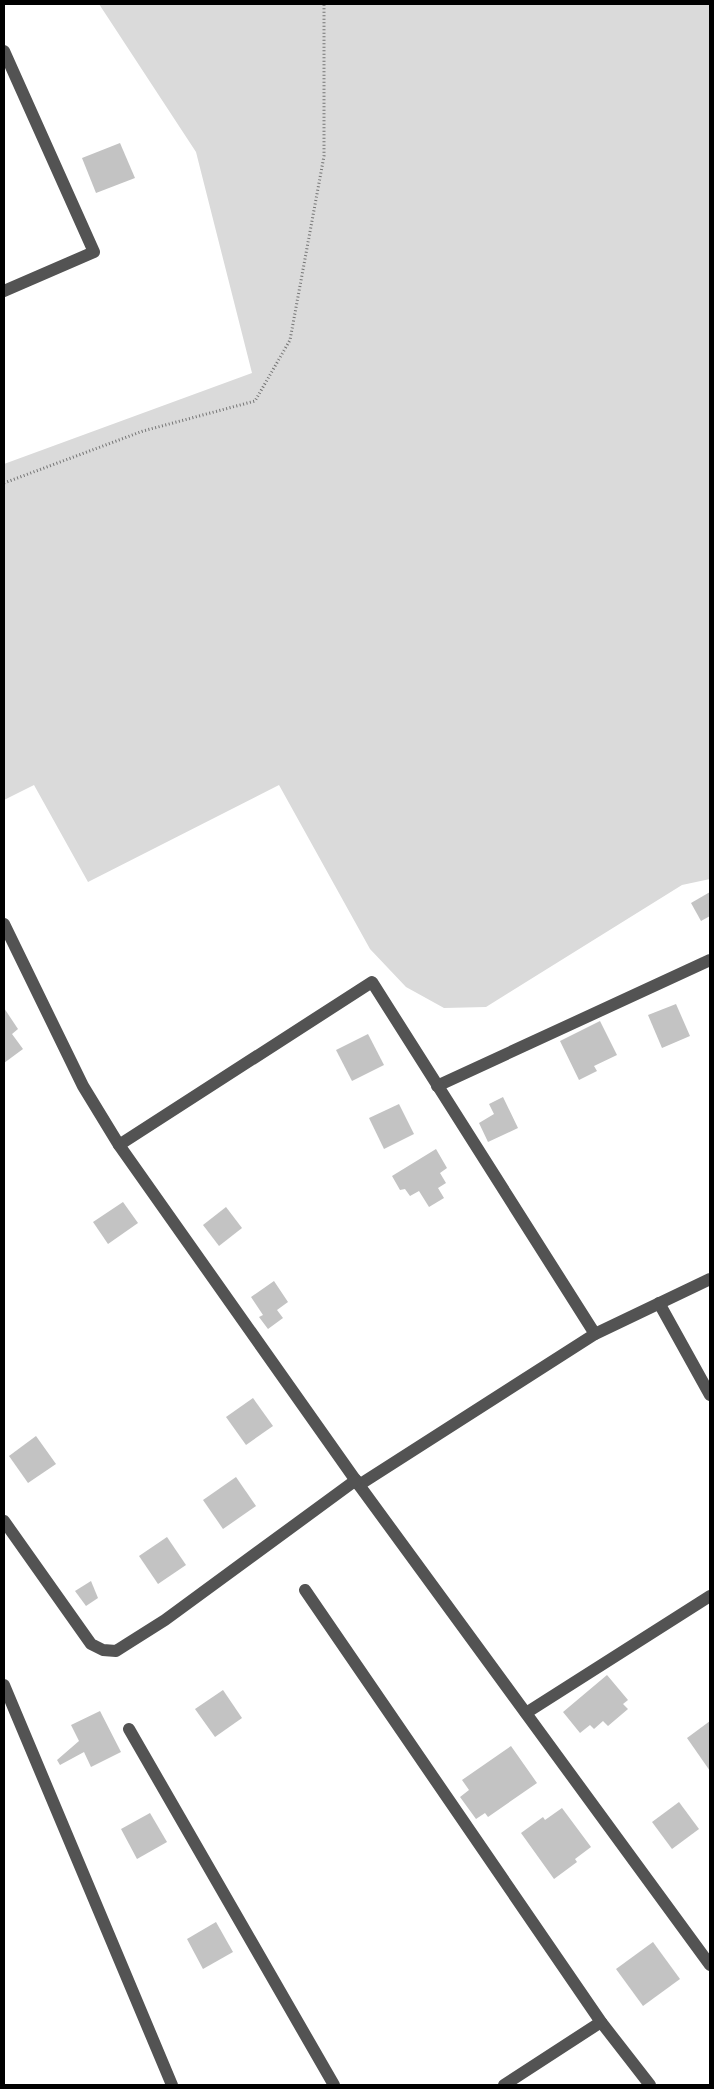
<svg xmlns="http://www.w3.org/2000/svg" width="714" height="2089" viewBox="0 0 714 2089" font-family="Helvetica,sans-serif">
  <style>
    .green { fill: #dadada }
    .building { fill: #c3c3c3 }
    .lines { fill: none; stroke-linecap: round; stroke-linejoin: round }
    .path { stroke: #757575; stroke-width: 3; stroke-dasharray: 1 2.5; stroke-linecap: butt }
    .minor { stroke: #535353; stroke-width: 12 }
  </style>
  <rect width="100%" height="100%" fill="#fff"/>
  <polygon class="green" points="99,4 710,4 710,879 682,885 486,1007 444,1008 406,987 370,949 279,785 88,882 34,785 4,800 4,464 252,373 196,152"/>
  <g class="building">
    <polygon points="120,143 135,178 96,193 82,158"/>
    <polygon points="710,892 710,916 701,921 691,903"/>
    <polygon points="676,1004 690,1036 662,1048 648,1015"/>
    <polygon points="4,1008 18,1029 12,1034 23,1049 4,1063"/>
    <polygon points="600,1021 617,1055 594,1066 597,1071 579,1080 560,1041"/>
    <polygon points="368,1034 384,1065 352,1081 336,1050"/>
    <polygon points="503,1097 518,1128 488,1142 479,1123 494,1114 489,1104"/>
    <polygon points="399,1104 414,1134 384,1149 369,1118"/>
    <polygon points="436,1149 447,1168 440,1173 446,1183 438,1188 444,1198 429,1207 419,1191 410,1196 405,1189 400,1190 392,1176"/>
    <polygon points="123,1202 138,1223 108,1244 93,1222"/>
    <polygon points="226,1207 242,1228 219,1246 203,1225"/>
    <polygon points="274,1281 288,1302 277,1310 283,1318 268,1329 259,1317 263,1315 251,1297"/>
    <polygon points="253,1398 273,1426 246,1445 226,1417"/>
    <polygon points="36,1436 56,1464 28,1483 9,1456"/>
    <polygon points="236,1477 256,1506 223,1529 203,1500"/>
    <polygon points="167,1537 186,1565 158,1584 139,1556"/>
    <polygon points="91,1581 98,1598 86,1606 75,1591"/>
    <polygon points="607,1675 628,1700 623,1704 628,1709 608,1726 603,1721 594,1729 590,1725 580,1733 563,1712"/>
    <polygon points="223,1690 242,1718 215,1737 195,1709"/>
    <polygon points="100,1711 121,1752 91,1767 84,1752 60,1765 57,1760 79,1741 71,1725"/>
    <polygon points="710,1721 710,1771 687,1738"/>
    <polygon points="511,1746 537,1783 488,1817 485,1813 476,1819 460,1797 469,1790 462,1780"/>
    <polygon points="679,1802 699,1829 672,1849 652,1822"/>
    <polygon points="562,1808 591,1847 575,1859 577,1862 554,1879 521,1833 543,1817 545,1820"/>
    <polygon points="150,1813 167,1842 137,1859 121,1829"/>
    <polygon points="216,1922 233,1952 203,1969 187,1939"/>
    <polygon points="653,1942 680,1979 643,2006 616,1969"/>
  </g>
  <g class="lines">
    <polyline class="path" points="4,483 143,431 255,401 290,340 324,156 324,4"/>
    <g class="minor">
      <polyline points="4,51 94,252 4,291"/>
      <polyline points="4,924 83,1086 119,1145 359,1485 710,1965"/>
      <polyline points="437,1086 710,960"/>
      <polyline points="119,1145 372,982 595,1334"/>
      <polyline points="659,1303 710,1395"/>
      <polyline points="359,1485 595,1334 710,1279"/>
      <polyline points="4,1521 91,1644 103,1650 116,1651 127,1644 165,1620 356,1480"/>
      <polyline points="305,1590 601,2022 650,2085"/>
      <polyline points="4,1685 172,2085"/>
      <polyline points="526,1713 710,1596"/>
      <polyline points="129,1729 334,2085"/>
      <polyline points="504,2085 601,2022"/>
    </g>
  </g>
  <rect width="714" height="2089" fill="none" stroke="#000000" stroke-width="10"/>
</svg>
